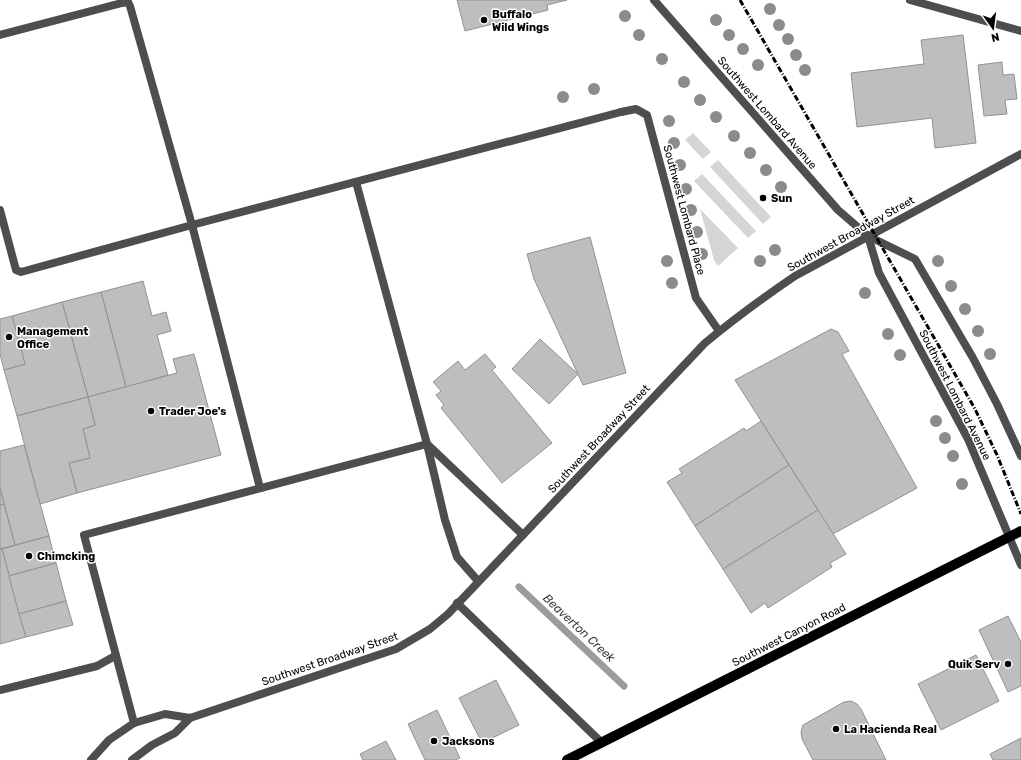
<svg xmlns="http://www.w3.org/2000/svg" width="1021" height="760" viewBox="0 0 1021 760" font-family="Rubik,sans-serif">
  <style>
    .green { fill: #d5d5d5 }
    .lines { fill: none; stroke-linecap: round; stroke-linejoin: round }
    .stream { stroke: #9c9c9c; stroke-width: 7 }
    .building { fill: #bebebe; stroke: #929292 }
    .service { stroke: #4e4e4e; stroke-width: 8 }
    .minor { stroke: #4e4e4e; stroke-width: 8 }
    .tertiary { stroke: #4e4e4e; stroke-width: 8 }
    .primary { stroke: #000; stroke-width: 10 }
    .rail { stroke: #000; stroke-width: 3; stroke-dasharray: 6 2 1 2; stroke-linecap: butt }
    .tree { fill: #8b8b8b }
    .poi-dot { fill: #000; stroke: #fff; stroke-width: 1.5 }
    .labels { text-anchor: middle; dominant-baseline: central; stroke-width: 3; stroke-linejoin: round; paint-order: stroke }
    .poi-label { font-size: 11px; font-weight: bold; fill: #000; stroke: #fff; text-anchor: start }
    .street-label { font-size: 11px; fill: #000; stroke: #fff }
    .water-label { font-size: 12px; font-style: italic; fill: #3d3d3d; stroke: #fff }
  </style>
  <rect width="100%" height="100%" fill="#fff"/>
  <g class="green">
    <polygon points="693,133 711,152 703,159 685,140"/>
    <polygon points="718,160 771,217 763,224 710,167"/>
    <polygon points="702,174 756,231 748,238 694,181"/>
    <polygon points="700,209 738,248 718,266 714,260"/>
  </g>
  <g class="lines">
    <polyline class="stream" points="519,587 624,686"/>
  </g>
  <g class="building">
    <polygon points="457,0 567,0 547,5 548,10 465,31"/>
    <polygon points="963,35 976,143 935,148 932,118 857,127 851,73 924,64 921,40"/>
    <polygon points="1002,62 1003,75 1014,74 1017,99 1005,100 1007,114 984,116 978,65"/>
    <polygon points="590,237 626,373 583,385 534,279 527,254"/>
    <polygon points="143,281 152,316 166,312 171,331 157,335 168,375 126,387 101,292"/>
    <polygon points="101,292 126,387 88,397 62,302"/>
    <polygon points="62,302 88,397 17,416 4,370 25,364 12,316"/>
    <polygon points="12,316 25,364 4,370 0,354 0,319"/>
    <polygon points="831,329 838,332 849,351 842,354 917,488 833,534 735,380"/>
    <polygon points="540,339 578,374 549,404 512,369"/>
    <polygon points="194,354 221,455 77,493 69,463 90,458 83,429 95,425 88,397 177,373 173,359"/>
    <polygon points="485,354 496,367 492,370 552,443 502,483 441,408 444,405 436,395 441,391 433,382 458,361 465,370"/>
    <polygon points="88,397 95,425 83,429 90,458 69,463 77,493 40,504 17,416"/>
    <polygon points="761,421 789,465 695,526 667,482 682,473 679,469 744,428 746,431"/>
    <polygon points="24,445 49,536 15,545 0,488 0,451"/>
    <polygon points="789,465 818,510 723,569 695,526"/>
    <polygon points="0,488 4,504 0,505"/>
    <polygon points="4,504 15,545 0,549 0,505"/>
    <polygon points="818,510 846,554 830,563 832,567 768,608 765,603 751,613 723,569"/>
    <polygon points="49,536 56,563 9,576 2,549"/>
    <polygon points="0,549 2,549 26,637 0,644"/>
    <polygon points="56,563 66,601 19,614 9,576"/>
    <polygon points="66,601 73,625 26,637 19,614"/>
    <polygon points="1008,616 1021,642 1021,686 1008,692 979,630"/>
    <polygon points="976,655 999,701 941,730 918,684"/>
    <polygon points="496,680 519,725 482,743 459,698"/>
    <polygon points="851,701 857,704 861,709 886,760 813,760 802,739 801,732 803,725 844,702"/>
    <polygon points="437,710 460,758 455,760 425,760 408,724"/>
    <polygon points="1021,738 1021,760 993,760 990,754"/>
    <polygon points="386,741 396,760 363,760 360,754"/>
  </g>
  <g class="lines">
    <g class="service">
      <polyline points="0,35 122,3 128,2 130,6 192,225 260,488"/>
      <polyline points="356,182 427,444 445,520 457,557 478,581"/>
      <polyline points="0,210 16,270 21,272 192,225 621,112"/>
      <polyline points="427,444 523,535"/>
      <polyline points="457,603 602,743"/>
      <polyline points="0,690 97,666 115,656"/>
      <polyline points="134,723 84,535 427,444"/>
    </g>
    <g class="minor">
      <polyline points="910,0 1021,31"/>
      <polyline points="621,112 636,109 647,115 696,298 719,331"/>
    </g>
    <g class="tertiary">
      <polyline points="654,0 838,210 868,236 915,259 973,358 997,404 1021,456"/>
      <polyline points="868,236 879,273 968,439 1021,565"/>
      <path d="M91,760L109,740L134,723L165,714L190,718L396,649L430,629L448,614L705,343C734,319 764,297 795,276L1021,154"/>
      <polyline points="132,760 152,745 175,733 190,718"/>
    </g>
    <polyline class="primary" points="567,760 1021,531"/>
    <polyline class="rail" points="740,0 975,409 997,455 1021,514"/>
  </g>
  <g class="tree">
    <circle cx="770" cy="9" r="6"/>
    <circle cx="625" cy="16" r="6"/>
    <circle cx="716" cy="20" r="6"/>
    <circle cx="779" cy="25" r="6"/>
    <circle cx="639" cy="35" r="6"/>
    <circle cx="729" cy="35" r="6"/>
    <circle cx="788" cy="39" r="6"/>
    <circle cx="743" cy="49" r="6"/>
    <circle cx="796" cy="55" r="6"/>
    <circle cx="662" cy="59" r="6"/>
    <circle cx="758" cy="65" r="6"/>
    <circle cx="805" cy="70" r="6"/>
    <circle cx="684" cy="82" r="6"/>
    <circle cx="594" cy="89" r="6"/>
    <circle cx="563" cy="97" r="6"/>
    <circle cx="700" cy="100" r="6"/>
    <circle cx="716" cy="117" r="6"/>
    <circle cx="669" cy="121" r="6"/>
    <circle cx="734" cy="136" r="6"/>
    <circle cx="674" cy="143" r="6"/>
    <circle cx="750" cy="153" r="6"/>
    <circle cx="680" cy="165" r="6"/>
    <circle cx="766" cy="170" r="6"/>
    <circle cx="781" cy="187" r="6"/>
    <circle cx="686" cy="189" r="6"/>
    <circle cx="691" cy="210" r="6"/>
    <circle cx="697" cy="232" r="6"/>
    <circle cx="775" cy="250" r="6"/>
    <circle cx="702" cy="254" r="6"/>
    <circle cx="667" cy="261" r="6"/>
    <circle cx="760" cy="261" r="6"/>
    <circle cx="938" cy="261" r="6"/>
    <circle cx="672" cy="283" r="6"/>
    <circle cx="951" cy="286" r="6"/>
    <circle cx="865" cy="293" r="6"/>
    <circle cx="965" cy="309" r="6"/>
    <circle cx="978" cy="331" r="6"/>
    <circle cx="888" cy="334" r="6"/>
    <circle cx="990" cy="354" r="6"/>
    <circle cx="900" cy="355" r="6"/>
    <circle cx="936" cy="421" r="6"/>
    <circle cx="945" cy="438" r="6"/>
    <circle cx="953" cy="456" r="6"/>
    <circle cx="962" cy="484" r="6"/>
  </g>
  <g class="poi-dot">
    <circle cx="484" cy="20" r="4"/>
    <circle cx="763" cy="198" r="4"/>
    <circle cx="9" cy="337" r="4"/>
    <circle cx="151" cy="411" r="4"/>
    <circle cx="29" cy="556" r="4"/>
    <circle cx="1008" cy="664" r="4"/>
    <circle cx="836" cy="729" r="4"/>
    <circle cx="434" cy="741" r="4"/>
  </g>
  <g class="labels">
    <g class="poi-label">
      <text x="492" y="14">Buffalo<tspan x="492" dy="13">Wild Wings</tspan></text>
      <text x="771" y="198">Sun</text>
      <text x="17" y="331">Management<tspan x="17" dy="13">Office</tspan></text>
      <text x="159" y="411">Trader Joe's</text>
      <text x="37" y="556">Chimcking</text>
      <text x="1000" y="664" text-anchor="end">Quik Serv</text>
      <text x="844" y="729">La Hacienda Real</text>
      <text x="442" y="741">Jacksons</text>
    </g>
    <g class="street-label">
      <text transform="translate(767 113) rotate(49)">Southwest Lombard Avenue</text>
      <text transform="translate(684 210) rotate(75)">Southwest Lombard Place</text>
      <text transform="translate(851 234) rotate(-29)">Southwest Broadway Street</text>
      <text transform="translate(955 395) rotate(63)">Southwest Lombard Avenue</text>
      <text transform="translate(599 439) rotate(-47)">Southwest Broadway Street</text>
      <text transform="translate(789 635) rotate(-27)">Southwest Canyon Road</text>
      <text transform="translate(330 659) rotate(-19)">Southwest Broadway Street</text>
    </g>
    <g class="water-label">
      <text transform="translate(579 628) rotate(43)">Beaverton Creek</text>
    </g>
  </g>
  <g transform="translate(993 28) rotate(166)" stroke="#ffffff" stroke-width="3" paint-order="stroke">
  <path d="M0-3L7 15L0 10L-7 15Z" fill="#000000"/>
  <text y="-6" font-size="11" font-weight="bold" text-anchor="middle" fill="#000000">N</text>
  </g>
</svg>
